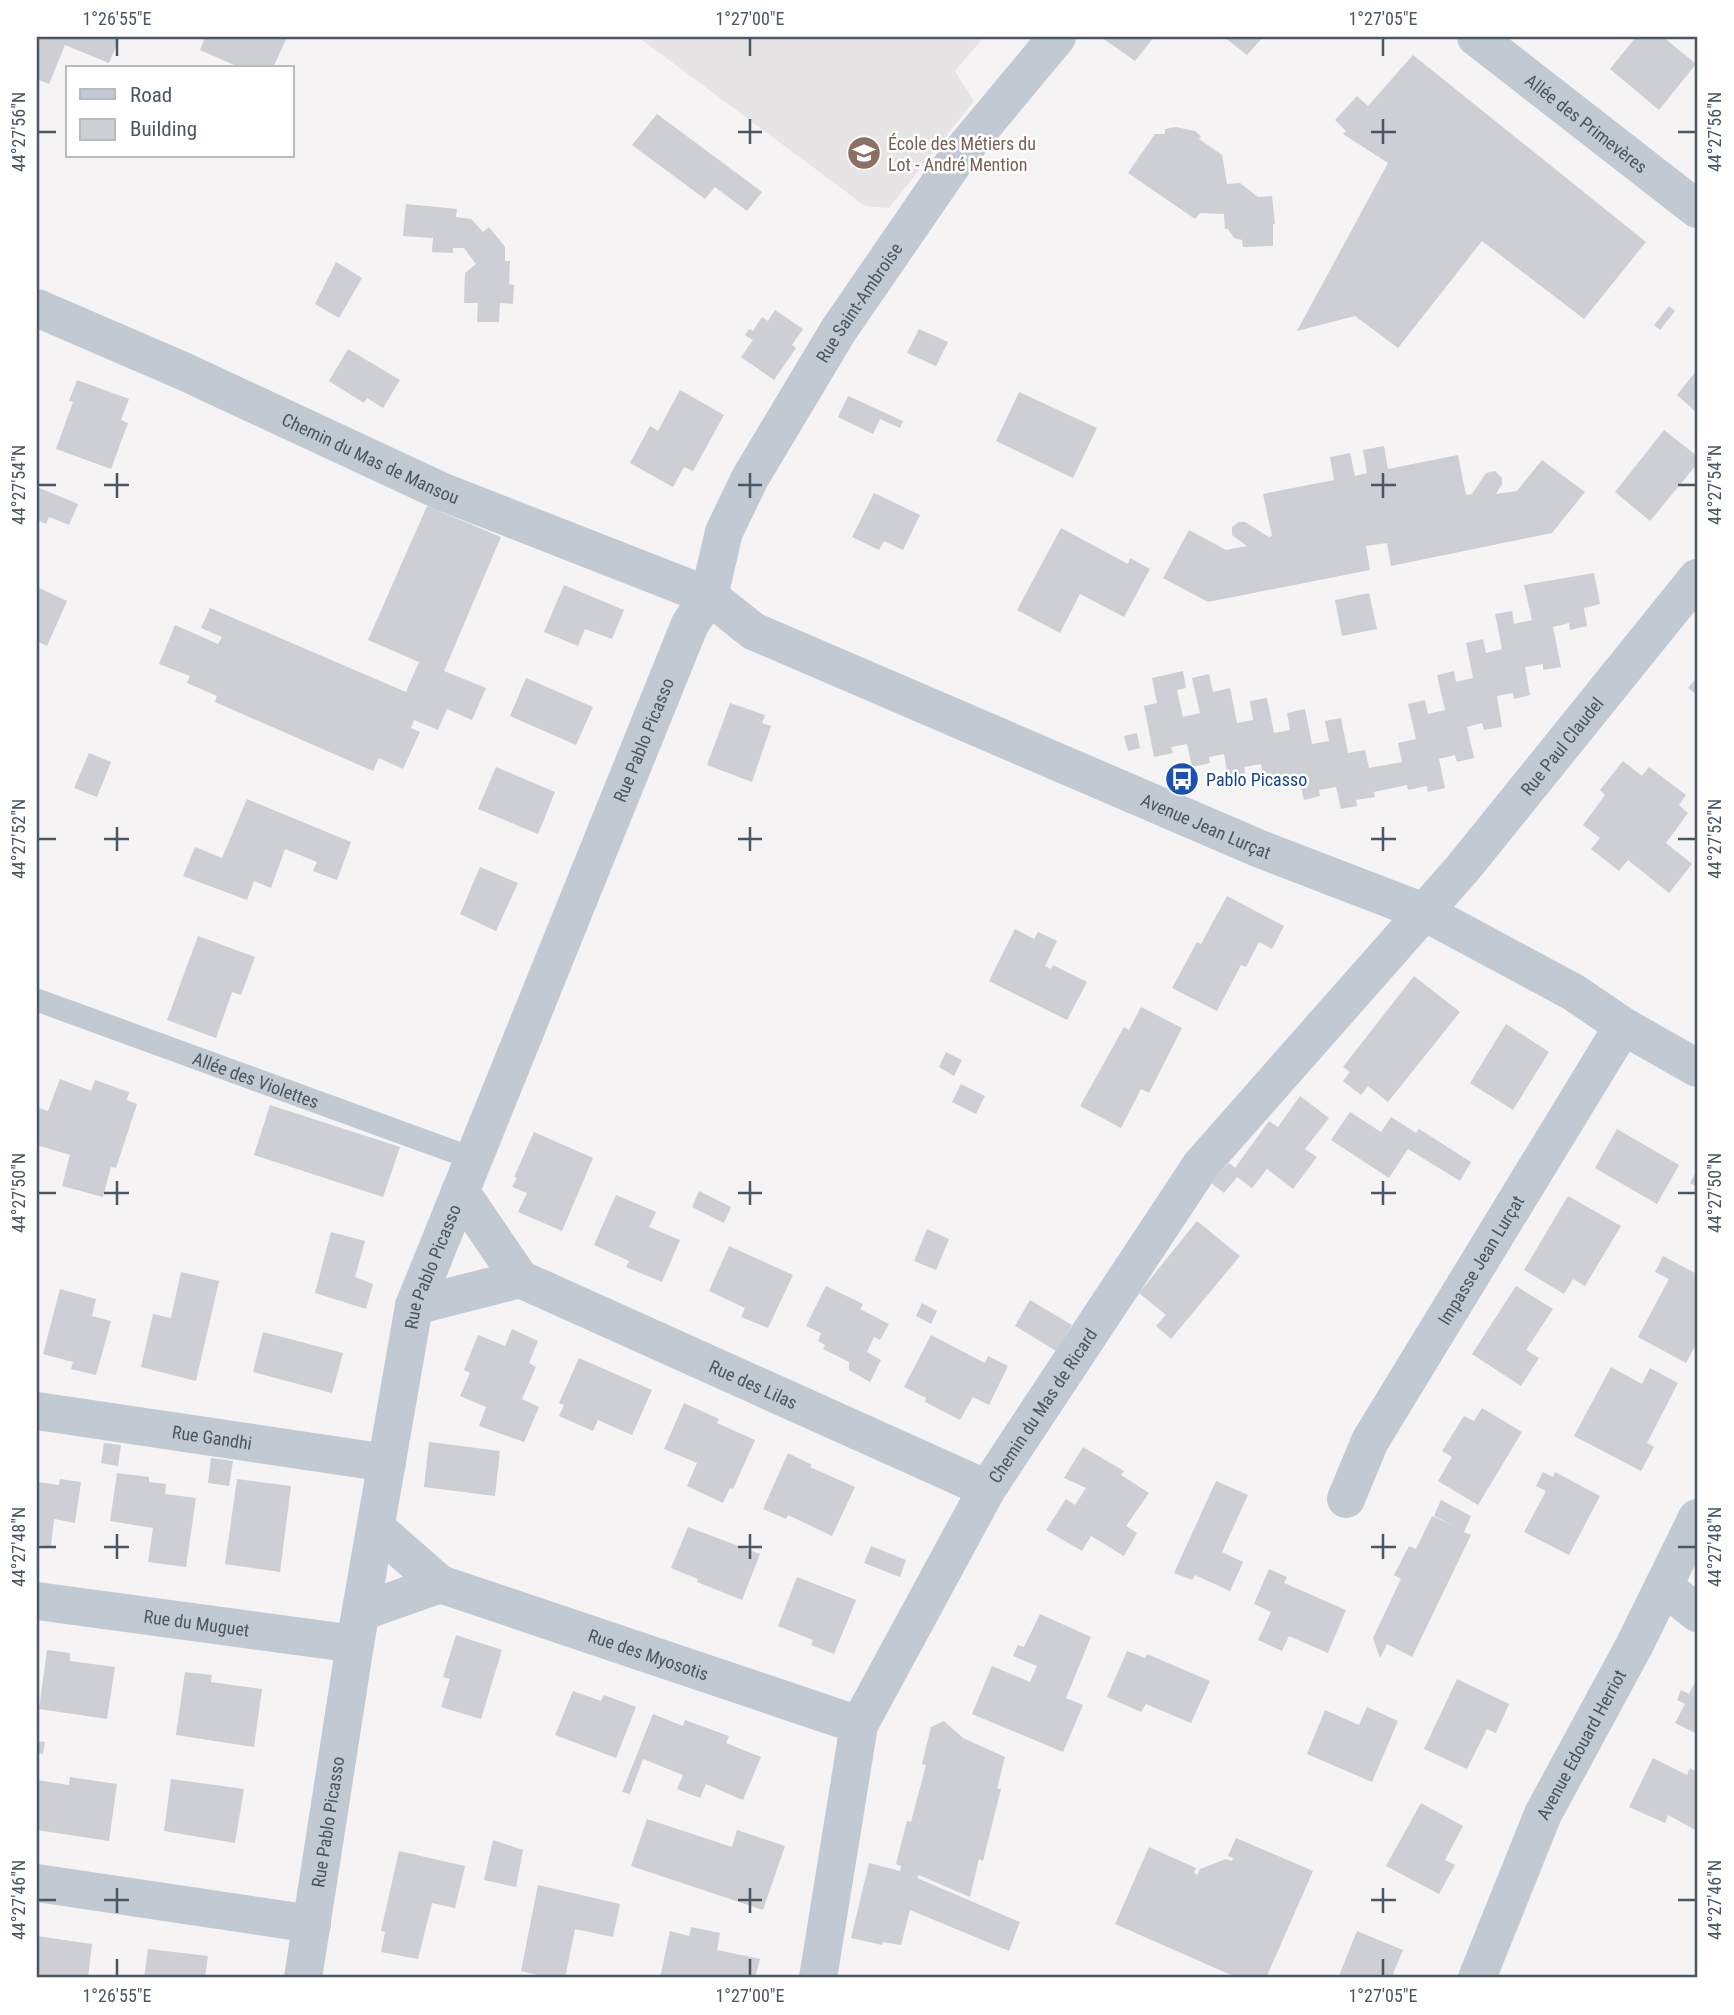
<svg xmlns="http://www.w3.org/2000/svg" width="1734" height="2015" viewBox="0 0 1734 2015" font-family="'Roboto Condensed',sans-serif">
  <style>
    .education { fill: #e6e4e5 }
    .building { fill: #cdcfd5 }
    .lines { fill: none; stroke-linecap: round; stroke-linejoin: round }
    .path { stroke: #7ad0a6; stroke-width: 4.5; stroke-dasharray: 5 3.5; stroke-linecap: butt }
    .lane { stroke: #c1cad2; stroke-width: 23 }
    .street { stroke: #c1cad2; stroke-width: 38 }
    .ticks { fill: none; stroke: #4a5661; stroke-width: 2.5 }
    .labels { text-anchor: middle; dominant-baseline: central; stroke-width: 5; stroke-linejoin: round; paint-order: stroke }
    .street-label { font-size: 18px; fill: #4a5661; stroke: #fff }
    .education-label { font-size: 18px; fill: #785e54; stroke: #fff; text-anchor: start }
    .transit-label { font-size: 18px; fill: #164399; stroke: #fff; text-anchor: start }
    .neatline { fill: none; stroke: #4a5661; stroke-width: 2.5 }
    .ticks-label { font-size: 18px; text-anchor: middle; fill: #4a5661 }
  </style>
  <rect width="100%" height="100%" fill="#f5f3f3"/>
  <polygon class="education" points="638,37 984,37 955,71 974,101 889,208 865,206"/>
  <g class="building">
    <polygon points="37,37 120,37 109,63 65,45 49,84 37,79"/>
    <polygon points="205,37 287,37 273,68 241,68 200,50"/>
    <polygon points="1101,37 1154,37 1135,61"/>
    <polygon points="1224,37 1263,37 1247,55"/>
    <polygon points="1636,37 1663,37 1696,64 1659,110 1610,69"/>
    <polygon points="1413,55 1646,242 1584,319 1482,241 1398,348 1355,316 1297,331 1388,163 1343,134 1346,131 1335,120 1357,96 1368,106"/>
    <polygon points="657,114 762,192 747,211 715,187 705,199 632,145"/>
    <polygon points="1176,127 1195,131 1201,136 1199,139 1222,155 1227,184 1240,183 1258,197 1272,196 1275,224 1273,224 1273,246 1243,247 1242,240 1234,238 1228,229 1225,229 1224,214 1200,213 1195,219 1128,173 1155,134 1165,134 1165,129"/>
    <polygon points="406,204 457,209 456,217 471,219 483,232 489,227 505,247 505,261 510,261 509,284 514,285 513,304 500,303 499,322 477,322 478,303 464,303 465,273 476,264 464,248 453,248 453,253 432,252 433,238 403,236"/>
    <polygon points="336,262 362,278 339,318 315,304"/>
    <polygon points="1669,306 1675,311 1660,330 1654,325"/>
    <polygon points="775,310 803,329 792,345 796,348 774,380 741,357 753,340 745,335 749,329 753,331 762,317 768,321"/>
    <polygon points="919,329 948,342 936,366 907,353"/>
    <polygon points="348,349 400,380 383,408 367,398 364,403 329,381"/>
    <polygon points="1697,370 1697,413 1677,395"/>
    <polygon points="77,380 129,399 121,420 128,423 111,469 56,449 73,402 69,401"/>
    <polygon points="680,390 724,415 693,471 684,467 673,487 630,463 650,426 658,431"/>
    <polygon points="1019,392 1097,428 1073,478 996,441"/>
    <polygon points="848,396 903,421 900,428 880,419 873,434 838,417"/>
    <polygon points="1664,430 1697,456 1697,464 1650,521 1615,492"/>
    <polygon points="1384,446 1388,469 1458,455 1466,495 1472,494 1486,473 1495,471 1502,478 1502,484 1496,494 1517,491 1542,460 1585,492 1552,533 1391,566 1387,543 1366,546 1370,570 1208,602 1163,578 1189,530 1226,550 1247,546 1232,535 1232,527 1239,522 1245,522 1269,537 1272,536 1263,494 1334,480 1330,457 1350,453 1355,476 1367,473 1363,450"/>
    <polygon points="37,487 78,504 69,525 49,517 46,524 37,520"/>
    <polygon points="874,493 920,515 903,550 884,541 879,550 852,537"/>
    <polygon points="427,506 501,537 444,671 486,688 472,720 447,709 438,730 414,720 411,728 420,732 403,769 379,758 373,771 215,702 217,696 187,683 190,676 159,664 175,625 218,644 222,637 201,628 210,608 406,692 419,662 368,640"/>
    <polygon points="1061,528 1128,564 1130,558 1150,569 1124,617 1080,594 1060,633 1017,610"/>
    <polygon points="1594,573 1600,604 1584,608 1587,626 1570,630 1569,623 1553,627 1561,667 1543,670 1543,664 1525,667 1530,695 1514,699 1513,693 1497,696 1502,727 1484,730 1482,723 1467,727 1474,758 1457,762 1455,755 1439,759 1445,788 1428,792 1427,786 1408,790 1407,785 1374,792 1375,797 1356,800 1357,806 1341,809 1336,787 1319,790 1320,796 1304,800 1298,776 1282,779 1283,785 1266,788 1261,764 1244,767 1245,773 1228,777 1224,754 1209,757 1210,763 1192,767 1187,744 1171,747 1173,753 1154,757 1144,706 1157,703 1152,678 1183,671 1186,688 1177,690 1183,717 1200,713 1192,678 1209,674 1213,692 1230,688 1237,723 1253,720 1250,701 1267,698 1274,733 1290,730 1287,713 1305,709 1312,744 1329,741 1325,721 1341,718 1348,753 1365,750 1369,768 1402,762 1398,743 1416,739 1408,704 1425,700 1428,714 1445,710 1437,675 1454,671 1456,682 1473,678 1466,643 1483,639 1486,653 1502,649 1495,614 1512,611 1514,624 1532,620 1524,585"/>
    <polygon points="564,585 624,610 612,639 585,629 578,646 544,632"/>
    <polygon points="37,587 67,601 47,646 37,641"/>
    <polygon points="1369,593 1377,629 1342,636 1335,600"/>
    <polygon points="1697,677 1697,695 1688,688"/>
    <polygon points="526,678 593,707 576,745 510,716"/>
    <polygon points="730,703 765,715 762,723 771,726 752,782 707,765"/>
    <polygon points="1137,733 1140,748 1128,751 1124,736"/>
    <polygon points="89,753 111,762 97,797 74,788"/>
    <polygon points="1623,761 1642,776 1649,767 1686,795 1679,805 1688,813 1666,843 1692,864 1669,893 1628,860 1619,871 1591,849 1600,838 1583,825 1605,795 1600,790"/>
    <polygon points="496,767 555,792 538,834 478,809"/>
    <polygon points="247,799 351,842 337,880 313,871 317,862 285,849 271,888 254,881 247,900 183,876 195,847 222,858"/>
    <polygon points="480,867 518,883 496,931 460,914"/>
    <polygon points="1227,896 1284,926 1272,949 1259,942 1246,967 1241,965 1217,1011 1172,988 1197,942 1201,944"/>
    <polygon points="1015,929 1034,939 1038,932 1057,941 1045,966 1051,969 1053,965 1087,982 1067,1020 989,981"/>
    <polygon points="198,936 255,957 241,995 232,992 216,1038 167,1020"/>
    <polygon points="1414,976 1460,1012 1388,1102 1368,1086 1361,1095 1343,1081 1350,1072 1343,1067"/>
    <polygon points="1141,1007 1182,1028 1149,1093 1141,1089 1121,1128 1080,1106 1124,1027 1129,1030"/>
    <polygon points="1506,1024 1549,1052 1513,1110 1470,1083"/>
    <polygon points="946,1052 962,1060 954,1076 939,1067"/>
    <polygon points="60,1079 91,1091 95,1080 129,1092 127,1100 137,1104 116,1168 111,1167 103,1197 62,1186 70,1155 37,1145 37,1107 48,1111"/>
    <polygon points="961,1084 985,1096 976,1114 952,1102"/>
    <polygon points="1300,1096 1329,1118 1305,1149 1317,1157 1293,1189 1267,1169 1252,1188 1237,1177 1224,1193 1210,1182 1229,1163 1235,1168 1269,1121 1278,1127"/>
    <polygon points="270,1105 400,1147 383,1197 254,1155"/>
    <polygon points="1350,1112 1381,1132 1391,1117 1416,1133 1419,1129 1471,1162 1460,1181 1408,1149 1389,1178 1331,1140"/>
    <polygon points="1617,1129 1679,1165 1657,1204 1595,1168"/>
    <polygon points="534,1132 593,1158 562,1231 518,1212 527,1193 512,1187 517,1178 514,1177"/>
    <polygon points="1697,1170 1697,1187 1690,1183"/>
    <polygon points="699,1191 731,1207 724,1223 692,1207"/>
    <polygon points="616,1195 656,1212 649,1227 680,1240 662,1282 626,1267 629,1261 594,1245"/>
    <polygon points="1568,1196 1621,1226 1585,1286 1573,1279 1564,1294 1524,1270"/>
    <polygon points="1197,1221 1240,1256 1171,1339 1156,1326 1166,1315 1139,1293"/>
    <polygon points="927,1229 949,1239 936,1270 914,1261"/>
    <polygon points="331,1232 365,1241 355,1277 373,1284 366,1309 315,1293"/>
    <polygon points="729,1246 793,1275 768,1328 741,1317 745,1308 709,1291"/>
    <polygon points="1663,1256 1697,1274 1697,1342 1686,1363 1638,1337 1669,1279 1655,1272"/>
    <polygon points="181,1272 219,1281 196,1381 141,1367 153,1314 171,1318"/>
    <polygon points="826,1286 863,1304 860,1309 889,1324 880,1340 874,1337 867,1352 881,1360 870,1382 849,1370 849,1362 823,1349 825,1345 818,1341 821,1333 806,1326"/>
    <polygon points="1516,1286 1553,1309 1526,1350 1539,1358 1521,1386 1472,1354"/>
    <polygon points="60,1289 96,1299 92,1316 111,1321 96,1375 71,1369 73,1362 43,1354"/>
    <polygon points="1030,1300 1072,1325 1056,1351 1015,1326"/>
    <polygon points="922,1303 937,1311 931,1324 916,1316"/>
    <polygon points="512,1329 538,1341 529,1363 536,1367 522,1399 539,1407 524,1442 479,1426 486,1407 460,1396 470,1373 464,1370 478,1335 505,1346"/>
    <polygon points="263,1332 343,1353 332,1393 253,1372"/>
    <polygon points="931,1335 985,1363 988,1356 1008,1366 989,1405 973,1397 960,1420 925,1402 926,1398 904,1387"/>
    <polygon points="579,1358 652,1390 632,1435 598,1420 593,1431 559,1416 564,1405 559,1403"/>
    <polygon points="1611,1367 1642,1384 1650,1368 1678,1383 1647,1443 1654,1447 1641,1471 1574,1436"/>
    <polygon points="684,1403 719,1419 717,1423 755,1440 733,1489 730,1488 723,1503 687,1486 697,1463 664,1449"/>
    <polygon points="1482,1408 1522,1432 1478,1505 1438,1481 1452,1457 1442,1451 1464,1416 1474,1421"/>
    <polygon points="429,1442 500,1451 495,1496 424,1487"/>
    <polygon points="104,1443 121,1445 118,1466 101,1463"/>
    <polygon points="1083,1447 1124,1471 1121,1475 1149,1493 1126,1526 1137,1533 1124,1556 1091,1536 1082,1551 1046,1530 1066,1499 1075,1505 1086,1488 1064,1478"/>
    <polygon points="788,1453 812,1465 810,1467 855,1487 832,1536 788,1515 786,1519 763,1509"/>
    <polygon points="211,1458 233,1461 229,1486 208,1483"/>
    <polygon points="1543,1472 1553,1477 1555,1472 1600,1496 1569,1555 1524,1532 1546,1491 1536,1486"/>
    <polygon points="117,1473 149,1477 149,1482 166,1484 165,1494 196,1498 186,1567 148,1562 153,1528 110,1521"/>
    <polygon points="60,1479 81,1482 75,1523 54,1519 51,1547 37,1545 37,1482 59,1485"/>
    <polygon points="237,1479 291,1486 280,1572 225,1564"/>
    <polygon points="1216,1481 1248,1495 1222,1552 1243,1562 1230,1591 1195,1575 1192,1580 1174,1573"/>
    <polygon points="1441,1500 1471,1516 1464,1532 1471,1535 1412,1657 1387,1644 1380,1658 1373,1638 1401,1579 1394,1575 1409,1546 1416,1549 1432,1516 1459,1528 1434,1516"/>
    <polygon points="688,1527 760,1554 742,1600 697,1582 698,1579 671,1568"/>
    <polygon points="871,1546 906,1560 900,1577 864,1563"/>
    <polygon points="1269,1569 1287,1577 1284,1583 1346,1610 1328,1653 1289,1636 1282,1651 1258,1640 1271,1612 1254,1604"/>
    <polygon points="797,1577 856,1600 834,1654 811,1645 813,1640 778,1626"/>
    <polygon points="1040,1614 1091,1637 1066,1698 1083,1705 1063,1752 972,1714 992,1666 1030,1682 1037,1666 1013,1656 1018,1645 1024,1647"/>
    <polygon points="456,1635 502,1650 481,1719 441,1707 450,1679 443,1677"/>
    <polygon points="47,1650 70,1653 70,1661 115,1667 107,1719 39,1709"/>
    <polygon points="1127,1651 1145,1658 1147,1654 1210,1681 1191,1723 1146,1704 1141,1712 1107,1697"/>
    <polygon points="185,1672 212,1675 211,1682 262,1689 254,1747 176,1735"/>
    <polygon points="1697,1678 1697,1734 1675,1723 1685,1704 1677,1700 1681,1690 1689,1694"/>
    <polygon points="1457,1679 1509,1704 1496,1733 1487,1729 1467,1769 1424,1749"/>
    <polygon points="573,1691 601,1701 604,1695 636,1707 616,1758 555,1735"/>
    <polygon points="1367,1707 1398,1721 1372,1782 1307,1754 1325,1710 1359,1725"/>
    <polygon points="653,1714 683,1726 685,1720 729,1736 726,1743 761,1757 743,1800 706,1784 700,1798 677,1789 683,1775 643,1759 630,1794 622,1792"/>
    <polygon points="944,1721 963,1738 1005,1757 997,1789 1001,1789 983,1861 979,1859 970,1897 919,1875 917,1878 1020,1922 1009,1951 910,1910 901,1945 883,1942 882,1945 851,1938 869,1863 900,1871 901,1866 896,1864 907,1821 911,1822 926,1765 922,1764 931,1727"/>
    <polygon points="37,1741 45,1742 43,1754 37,1753"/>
    <polygon points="1653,1758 1687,1775 1690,1768 1697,1772 1697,1831 1668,1815 1665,1823 1629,1807"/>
    <polygon points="70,1777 117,1784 109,1841 37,1830 37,1780 69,1785"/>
    <polygon points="171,1779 244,1789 235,1843 164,1831"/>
    <polygon points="1421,1803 1463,1826 1445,1860 1455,1865 1439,1894 1386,1866"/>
    <polygon points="647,1819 732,1847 737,1830 785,1846 763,1910 631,1866"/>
    <polygon points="1236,1838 1313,1871 1266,1978 1238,1978 1115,1924 1149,1847 1196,1868 1194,1873 1197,1875 1200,1869 1226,1859 1232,1861 1233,1858 1228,1856"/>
    <polygon points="493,1840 523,1850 516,1887 484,1880"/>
    <polygon points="399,1851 465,1866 455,1908 432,1903 418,1959 381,1952 385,1932 381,1931"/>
    <polygon points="538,1885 620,1904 613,1937 575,1929 565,1978 550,1978 521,1971"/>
    <polygon points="691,1927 720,1933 717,1950 760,1959 755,1978 660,1978 670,1931 689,1936"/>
    <polygon points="1357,1931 1403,1950 1393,1974 1405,1978 1338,1978"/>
    <polygon points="37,1936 92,1944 88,1978 37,1978"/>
    <polygon points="148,1949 208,1956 205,1978 144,1978"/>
  </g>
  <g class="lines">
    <polyline class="path" points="895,37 895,38"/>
    <path class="lane" id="s1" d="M37,1000L474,1159"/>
    <g class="street">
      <path id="s2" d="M1476,37L1697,209"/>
      <path id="s3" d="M37,308L183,371L443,492L709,596L753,631L1260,849L1424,912L1573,992L1623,1026L1697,1068"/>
      <path id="s4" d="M520,1279L987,1489"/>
      <polyline points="414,1306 520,1279 460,1191"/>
      <path id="s5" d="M37,1411L387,1463"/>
      <path id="s6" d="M1346,1499L1370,1441L1623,1026"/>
      <path id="s7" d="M440,1584L859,1725"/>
      <polyline points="1665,1587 1697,1613"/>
      <path id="s8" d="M37,1601L355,1644"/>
      <polyline points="361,1612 440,1584 376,1528"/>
      <polyline points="37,1883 312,1924"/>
      <path id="s9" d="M303,1978L355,1644L414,1306L690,624L709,596L724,532L750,478L838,331L959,155L1057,37"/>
      <path id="s10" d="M818,1978L859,1725L987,1489L1201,1165L1463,868L1697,578"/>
      <path id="s11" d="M1477,1978L1543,1814L1634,1646L1697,1518"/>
    </g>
  </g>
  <path class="ticks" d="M117,38V56M750,38V56M1383,38V56M750,119V144M1383,119V144M38,132H56M738,132H762M1371,132H1396M1678,132H1696M117,473V498M750,473V498M1383,473V498M38,485H56M104,485H129M738,485H762M1371,485H1396M1678,485H1696M117,827V851M750,827V851M1383,827V851M38,839H56M104,839H129M738,839H762M1371,839H1396M1678,839H1696M117,1181V1205M750,1181V1205M1383,1181V1205M38,1193H56M104,1193H129M738,1193H762M1371,1193H1396M1678,1193H1696M117,1534V1559M750,1534V1559M1383,1534V1559M38,1547H56M104,1547H129M738,1547H762M1371,1547H1396M1678,1547H1696M117,1888V1913M750,1888V1913M1383,1888V1913M38,1900H56M104,1900H129M738,1900H762M1371,1900H1396M1678,1900H1696M117,1959V1976M750,1959V1976M1383,1959V1976"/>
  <defs>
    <g id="university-disc" transform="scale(1.75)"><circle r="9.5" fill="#8d6e63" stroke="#fff"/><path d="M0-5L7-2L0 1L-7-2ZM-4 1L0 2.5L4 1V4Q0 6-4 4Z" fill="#fff"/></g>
    <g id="bus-disc" transform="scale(1.75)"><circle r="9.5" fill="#1a4fb4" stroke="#fff"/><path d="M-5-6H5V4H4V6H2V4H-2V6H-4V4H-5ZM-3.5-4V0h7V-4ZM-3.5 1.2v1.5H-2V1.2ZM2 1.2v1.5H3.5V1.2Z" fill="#fff"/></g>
  </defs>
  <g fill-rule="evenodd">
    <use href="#university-disc" x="864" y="153"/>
    <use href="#bus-disc" x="1182" y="779"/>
  </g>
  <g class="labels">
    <g class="street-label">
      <text stroke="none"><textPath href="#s2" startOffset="140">Allée des Primevères</textPath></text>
      <text stroke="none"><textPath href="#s9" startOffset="1783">Rue Saint-Ambroise</textPath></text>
      <text stroke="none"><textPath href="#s3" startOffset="366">Chemin du Mas de Mansou</textPath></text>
      <text stroke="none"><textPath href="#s9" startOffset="1292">Rue Pablo Picasso</textPath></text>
      <text stroke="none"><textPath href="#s10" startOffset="1466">Rue Paul Claudel</textPath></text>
      <text stroke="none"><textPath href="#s3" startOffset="1281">Avenue Jean Lurçat</textPath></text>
      <text stroke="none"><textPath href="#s1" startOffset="233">Allée des Violettes</textPath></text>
      <text stroke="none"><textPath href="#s6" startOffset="275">Impasse Jean Lurçat</textPath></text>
      <text stroke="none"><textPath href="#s9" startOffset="724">Rue Pablo Picasso</textPath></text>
      <text stroke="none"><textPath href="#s4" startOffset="256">Rue des Lilas</textPath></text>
      <text stroke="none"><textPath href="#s10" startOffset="625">Chemin du Mas de Ricard</textPath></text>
      <text stroke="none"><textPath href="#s5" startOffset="177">Rue Gandhi</textPath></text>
      <text stroke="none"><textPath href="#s8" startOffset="161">Rue du Muguet</textPath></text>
      <text stroke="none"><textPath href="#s7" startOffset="220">Rue des Myosotis</textPath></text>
      <text stroke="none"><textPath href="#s11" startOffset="256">Avenue Edouard Herriot</textPath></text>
      <text stroke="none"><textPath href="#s9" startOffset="158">Rue Pablo Picasso</textPath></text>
    </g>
    <g class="education-label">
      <text x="888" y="143">École des Métiers du<tspan x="888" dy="21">Lot - André Mention</tspan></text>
    </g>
    <g class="transit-label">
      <text x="1206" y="779">Pablo Picasso</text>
    </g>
  </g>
  <rect width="1734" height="2015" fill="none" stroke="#ffffff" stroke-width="77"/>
  <rect x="66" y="66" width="228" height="91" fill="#ffffff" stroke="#b7bbc0" stroke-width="2"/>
  <rect x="80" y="89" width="35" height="10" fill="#c1cad2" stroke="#b7bbc0" stroke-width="2"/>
  <text x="130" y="102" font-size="21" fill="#4a5661">Road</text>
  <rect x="80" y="119" width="35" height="21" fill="#cdcfd5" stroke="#b7bbc0" stroke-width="2"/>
  <text x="130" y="136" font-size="21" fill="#4a5661">Building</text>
  <rect x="38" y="38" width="1658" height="1938" class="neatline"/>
  <g class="ticks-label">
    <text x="117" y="25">1°26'55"E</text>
    <text x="750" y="25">1°27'00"E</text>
    <text x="1383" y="25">1°27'05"E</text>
    <text transform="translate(19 132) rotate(-90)" y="6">44°27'56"N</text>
    <text transform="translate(1715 132) rotate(-90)" y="6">44°27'56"N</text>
    <text transform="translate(19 485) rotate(-90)" y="6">44°27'54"N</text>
    <text transform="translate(1715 485) rotate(-90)" y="6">44°27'54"N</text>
    <text transform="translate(19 839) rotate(-90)" y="6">44°27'52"N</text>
    <text transform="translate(1715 839) rotate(-90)" y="6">44°27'52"N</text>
    <text transform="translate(19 1193) rotate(-90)" y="6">44°27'50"N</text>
    <text transform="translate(1715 1193) rotate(-90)" y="6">44°27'50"N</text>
    <text transform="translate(19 1547) rotate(-90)" y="6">44°27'48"N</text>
    <text transform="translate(1715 1547) rotate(-90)" y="6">44°27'48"N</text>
    <text transform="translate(19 1900) rotate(-90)" y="6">44°27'46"N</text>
    <text transform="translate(1715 1900) rotate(-90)" y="6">44°27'46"N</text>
    <text x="117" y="2002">1°26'55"E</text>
    <text x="750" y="2002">1°27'00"E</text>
    <text x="1383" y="2002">1°27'05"E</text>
  </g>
</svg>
